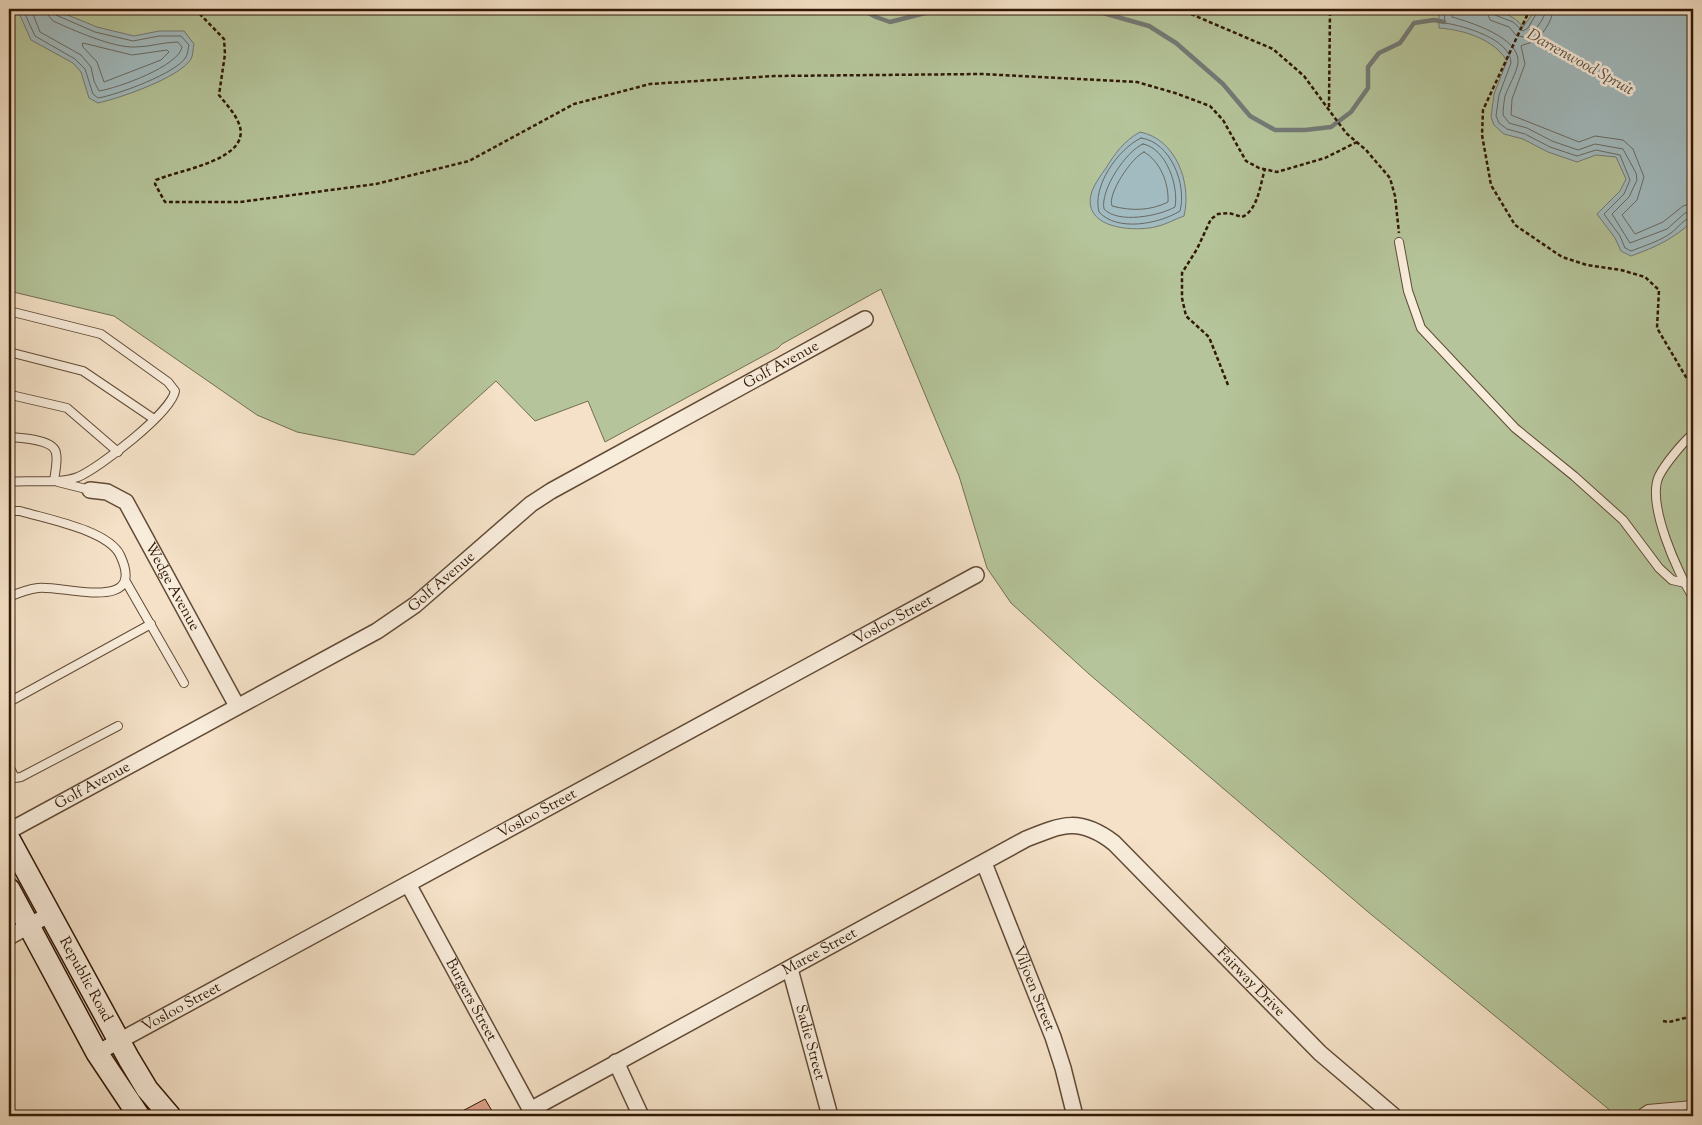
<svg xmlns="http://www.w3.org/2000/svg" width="1702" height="1125" viewBox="0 0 1702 1125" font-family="'Sorts Mill Goudy',serif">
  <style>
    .green { fill: #b5c49a; stroke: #736e50 }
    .water { fill: #a1bbc0; stroke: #747a76 }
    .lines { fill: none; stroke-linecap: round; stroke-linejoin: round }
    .shore { stroke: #696a63; stroke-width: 1 }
    .stream { stroke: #747a76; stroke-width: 4.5 }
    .building { fill: #dba08a; stroke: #311906 }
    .lane-casing { stroke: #624b36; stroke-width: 10 }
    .street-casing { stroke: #624b36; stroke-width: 18 }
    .secondary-casing { stroke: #311906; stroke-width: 24 }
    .path { stroke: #311906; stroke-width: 2.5; stroke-dasharray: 4 2.5; stroke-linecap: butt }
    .lane { stroke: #f8ecdb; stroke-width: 8 }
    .street { stroke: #f8ecdb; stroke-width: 15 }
    .secondary { stroke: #f8ecdb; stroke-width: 21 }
    .labels { text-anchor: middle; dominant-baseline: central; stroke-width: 5; stroke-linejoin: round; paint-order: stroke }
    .street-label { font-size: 15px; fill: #311906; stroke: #f8ecdb }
    .water-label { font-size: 16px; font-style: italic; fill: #585247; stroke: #f8ecdb }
  </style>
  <rect width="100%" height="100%" fill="#f4e1c7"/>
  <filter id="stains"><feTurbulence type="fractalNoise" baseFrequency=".004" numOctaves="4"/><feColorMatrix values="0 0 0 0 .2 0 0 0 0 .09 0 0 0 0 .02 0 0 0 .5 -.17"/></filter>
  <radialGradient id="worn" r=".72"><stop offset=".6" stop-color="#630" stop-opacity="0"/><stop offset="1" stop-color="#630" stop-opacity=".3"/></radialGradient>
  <polygon class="green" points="9,9 1693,9 1693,1116 1617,1116 1367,911 1089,674 1011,603 987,568 959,476 881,289 782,344 778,348 605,442 588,401 535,421 496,381 414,455 297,432 257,415 114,316 9,291"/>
  <g class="water">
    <path d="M21,9H53L97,27L134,36L159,31H184L194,44C193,48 193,56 191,59C179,78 120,98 98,103L89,98L81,72L73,63L31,40L19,13Z"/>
    <path d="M1439,9C1466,9 1505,3 1523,27L1536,9H1685L1693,27V221C1673,239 1656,247 1631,256L1621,251L1615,238L1597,214L1620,191L1626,179L1616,157L1596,155L1577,162L1548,152L1523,139L1504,134L1494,125L1491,117L1494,94L1507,61C1494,39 1464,30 1439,28Z"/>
    <path d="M1140,132C1176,139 1192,183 1184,216C1175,219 1165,225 1155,227C1131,232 1080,228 1092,191C1095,183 1101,175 1106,168C1116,152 1124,141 1140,132Z"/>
  </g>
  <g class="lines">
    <g class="shore">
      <path d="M25,9V14L35,36L75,59L85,69L93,94L98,98C117,95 177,73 186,57C188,54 188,48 189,45L181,36H159L133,41L95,32L56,15L53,9"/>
      <path d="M31,9L40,32L81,55L91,67L94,81L99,91C118,88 179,66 182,47L178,42C163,42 150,47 135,47C113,48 73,30 53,21L48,15L47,9"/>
      <path d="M1444,9L1445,23C1464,26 1511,39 1511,63L1499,95L1496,116L1499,123L1507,129L1525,134L1550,147L1577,156L1596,150L1620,155L1630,180L1624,194L1604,214L1620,236L1625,248L1631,251C1644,246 1660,241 1671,233C1678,228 1684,218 1693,217"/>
      <path d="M1450,9L1452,17C1470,22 1521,38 1518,63C1516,74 1509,85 1505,96C1504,102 1503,109 1503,115L1509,123L1527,128L1552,141L1578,150L1595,144L1623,149L1636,173L1637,180L1629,197L1612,214L1630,243L1667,229L1685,213L1693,211"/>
      <path d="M1486,9L1490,20L1509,27L1516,35L1523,37C1533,35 1545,19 1546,9"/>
      <polyline points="1492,9 1495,15 1513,22 1523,31 1528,28 1539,9"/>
      <path d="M1553,9C1553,20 1542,37 1532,42C1528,44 1524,44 1521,46L1525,64L1512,99L1511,115L1579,142L1595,136L1623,140L1633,149L1644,177L1637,200L1622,215L1635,234L1663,222L1683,206L1693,203"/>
      <polygon points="83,43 132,55 167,50 169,52 161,60 104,82 97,62 83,47"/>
      <path d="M1141,138C1171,142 1187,185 1180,211C1159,224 1117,232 1099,212C1092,186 1118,149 1141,138Z"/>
      <path d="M1143,144C1166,148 1179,186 1175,207C1159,216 1118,224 1104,209C1100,190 1126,151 1143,144Z"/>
      <path d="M1144,152C1160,161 1169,183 1168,202C1150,211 1131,211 1112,206C1107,194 1132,157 1144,152Z"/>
    </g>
    <g class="stream">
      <polyline points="861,9 876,17 890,22 941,9"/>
      <polyline points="1008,9 1034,12 1103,13 1149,26 1176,43 1223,84 1250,116 1275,130 1305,130 1331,127 1351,112 1368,88 1368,67 1379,53 1400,43 1414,23 1434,20 1444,22"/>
    </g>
  </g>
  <polygon class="building" points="485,1099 495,1116 453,1116"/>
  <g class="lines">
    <g class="lane-casing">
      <g id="lane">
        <polyline points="1399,242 1408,291 1421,328 1515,428 1574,476 1623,520 1659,568 1672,580 1685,583"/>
        <path d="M9,311L101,334L168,382L175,391C171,413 99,468 78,477C56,485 31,479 9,482"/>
        <polyline points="9,352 83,371 154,419"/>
        <polyline points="11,395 67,408 118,452"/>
        <path d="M1693,434C1683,442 1665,464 1659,476C1646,503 1678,574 1693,597"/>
        <path d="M9,437C20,438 54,439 56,453C58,461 55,472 54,481"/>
        <polyline points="58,482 90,490"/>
        <path d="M9,511H20C46,519 108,530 120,555C148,614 64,585 38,588C28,589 18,593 9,597"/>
        <polyline points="125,580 184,683"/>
        <polyline points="9,702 151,624"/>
        <polyline points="9,766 15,778 21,777 118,726"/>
        <polyline points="1642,1116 1642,1113 1648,1109 1693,1105"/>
      </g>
    </g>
    <g class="street-casing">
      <g id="street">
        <path id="s1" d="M90,490L107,492L126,502L237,706"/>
        <path id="s2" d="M9,831L377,631L415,605L531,504L551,491L865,319"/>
        <path id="s3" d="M984,863L1053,1037L1063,1068L1075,1116"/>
        <path id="s4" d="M408,884L534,1116"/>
        <polyline points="9,937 50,914"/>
        <path id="s5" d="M790,969L830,1116"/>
        <path id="s6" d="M97,1053L976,575"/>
        <polyline points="616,1062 641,1116"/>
        <path id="s7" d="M530,1110L1026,839C1063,824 1080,817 1114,843L1320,1053L1394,1116"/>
      </g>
    </g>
    <g class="secondary-casing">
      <g id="secondary">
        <path id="s8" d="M9,839L129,1059L147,1089L170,1116"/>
        <polyline points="9,889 97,1053 139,1116"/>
      </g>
    </g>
    <g class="path">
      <path d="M195,9L224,39L225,54L219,95C226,104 235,113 239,124C253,160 178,170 156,180L155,184L165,202H240L376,184L469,161L574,104L650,84L774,76L982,74L1137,82L1175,93L1210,106L1223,120L1246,161L1259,168L1277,172L1325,158L1357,142"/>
      <polyline points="1179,9 1273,49 1304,76 1346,133 1366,150 1390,178 1395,196 1399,233"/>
      <polyline points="1530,9 1483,110 1482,135 1491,185 1515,225 1562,257 1587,265 1621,270 1645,277 1659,290 1657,328 1693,389"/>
      <polyline points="1329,107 1330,9"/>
      <path d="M1228,385L1209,337L1186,316L1182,298V273L1197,249L1211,219L1218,214L1229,213L1242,217C1258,210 1260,185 1265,169"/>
      <polyline points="1663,1021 1669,1022 1693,1016"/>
    </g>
    <use href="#lane" class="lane"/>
    <use href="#street" class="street"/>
    <use href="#secondary" class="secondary"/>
  </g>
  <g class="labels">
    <g class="street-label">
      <text stroke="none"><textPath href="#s2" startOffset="905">Golf Avenue</textPath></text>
      <text stroke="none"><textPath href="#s2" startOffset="500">Golf Avenue</textPath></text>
      <text stroke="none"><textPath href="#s1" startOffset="135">Wedge Avenue</textPath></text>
      <text stroke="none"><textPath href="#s6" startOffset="906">Vosloo Street</textPath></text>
      <text stroke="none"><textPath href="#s2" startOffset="95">Golf Avenue</textPath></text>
      <text stroke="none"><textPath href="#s6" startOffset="501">Vosloo Street</textPath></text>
      <text stroke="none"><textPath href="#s7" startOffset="330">Maree Street</textPath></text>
      <text stroke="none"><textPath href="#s8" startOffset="160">Republic Road</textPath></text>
      <text stroke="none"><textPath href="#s7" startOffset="855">Fairway Drive</textPath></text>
      <text stroke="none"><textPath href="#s3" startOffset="135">Viljoen Street</textPath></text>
      <text stroke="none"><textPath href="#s4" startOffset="132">Burgers Street</textPath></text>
      <text stroke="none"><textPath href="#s6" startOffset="96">Vosloo Street</textPath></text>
      <text stroke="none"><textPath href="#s5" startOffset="76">Sadie Street</textPath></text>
    </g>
    <g class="water-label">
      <text transform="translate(1580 63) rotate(29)">Darrenwood Spruit</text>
    </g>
  </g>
  <rect width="1702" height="1125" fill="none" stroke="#f4e1c7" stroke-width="30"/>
  <rect x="10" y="10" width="1682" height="1105" fill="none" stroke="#311906" stroke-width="2.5"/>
  <rect x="15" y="15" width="1672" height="1095" fill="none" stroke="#311906"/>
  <rect width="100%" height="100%" filter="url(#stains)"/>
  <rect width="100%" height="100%" fill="url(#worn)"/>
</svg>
